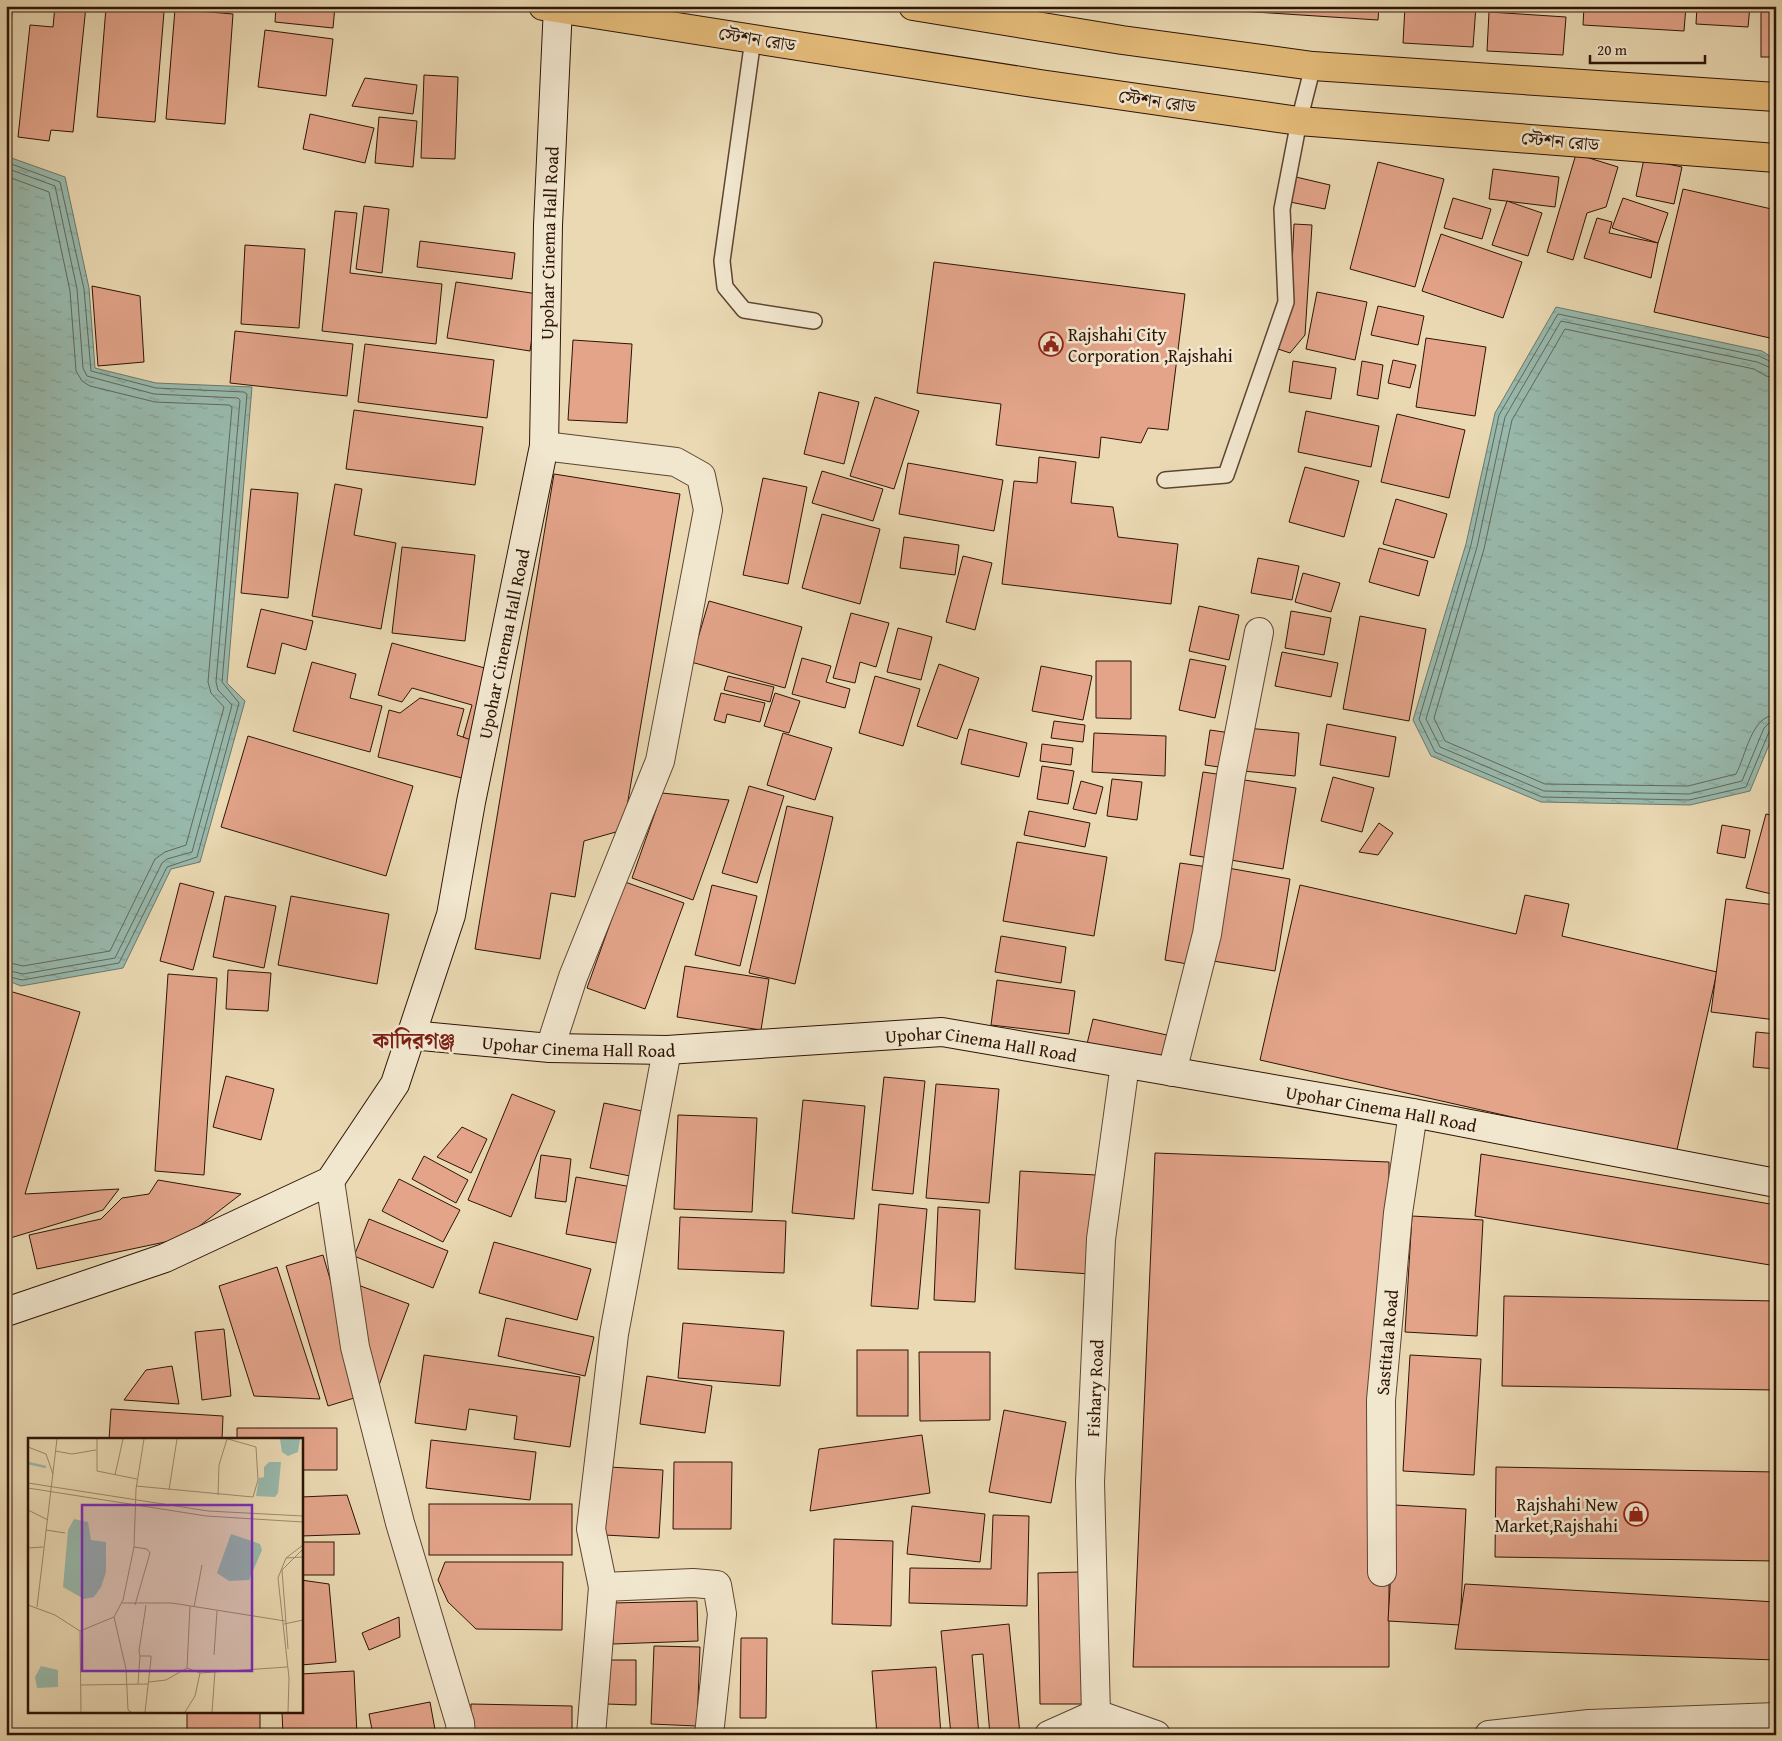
<svg xmlns="http://www.w3.org/2000/svg" width="1782" height="1741" viewBox="0 0 1782 1741" font-family="'Gentium Book Plus','Noto Serif Bengali',serif">
  <style>
    .water { fill: url(#water-ripples); stroke: #6e786b }
    .lines { fill: none; stroke-linecap: round; stroke-linejoin: round }
    .shore { stroke: #63675a; stroke-width: 1 }
    .building { fill: #e3a48a; stroke: #2e1406 }
    .lane-casing { stroke: #5d4531; stroke-width: 18 }
    .street-casing { stroke: #5d4531; stroke-width: 30 }
    .secondary-casing { stroke: #2e1406; stroke-width: 30 }
    .highway-casing { stroke: #2e1406; stroke-width: 30 }
    .lane { stroke: #f1e6ce; stroke-width: 15 }
    .street { stroke: #f1e6ce; stroke-width: 28 }
    .secondary { stroke: #f1e6ce; stroke-width: 28 }
    .highway { stroke: #e5bc7a; stroke-width: 28 }
    .labels { text-anchor: middle; dominant-baseline: central; stroke-width: 5; stroke-linejoin: round; paint-order: stroke }
    .street-label { font-size: 18px; fill: #2e1406; stroke: #f1e6ce }
    .poi-label { font-size: 18px; fill: #2e1406; stroke: #f1e6ce; text-anchor: start }
    .district-label { font-size: 22px; font-weight: bold; fill: #7a1f14; stroke: #f1e6ce }
    .inset-river { fill: none; stroke: #98baae; stroke-width: 2.5 }
    .inset-road { fill: none; stroke: #9f8a6e; stroke-width: 1 }
    .view { fill: #7b2cbf; fill-opacity: 0.15; stroke: #7b2cbf; stroke-width: 2.5 }
    .inset-edge { fill: none; stroke: #2e1406; stroke-width: 2.5 }
  </style>
  <defs>
    <pattern id="water-ripples" width="26" height="14" patternUnits="userSpaceOnUse" patternTransform="scale(1.25)"><rect width="26" height="14" fill="#98baae"/><path d="M2 4q2-2 4 0t4 0M15 11q2-2 4 0t4 0" fill="none" stroke="#839f94"/></pattern>
  </defs>
  <rect width="100%" height="100%" fill="#ead9b3"/>
  <filter id="stains"><feTurbulence type="fractalNoise" baseFrequency=".004" numOctaves="4"/><feColorMatrix values="0 0 0 0 .2 0 0 0 0 .09 0 0 0 0 .02 0 0 0 .5 -.17"/></filter>
  <radialGradient id="worn" r=".72"><stop offset=".6" stop-color="#630" stop-opacity="0"/><stop offset="1" stop-color="#630" stop-opacity=".3"/></radialGradient>
  <g class="water">
    <polygon points="6,156 65,177 89,288 95,368 156,383 252,387 227,683 245,701 200,862 171,869 123,968 21,986 6,980"/>
    <polygon points="1556,307 1762,351 1776,360 1776,728 1750,791 1690,805 1541,802 1431,756 1413,720 1466,544 1495,413"/>
  </g>
  <g class="lines">
    <g class="shore">
      <polyline points="6,162 60,182 84,289 91,371 156,388 244,392 247,394 222,682 239,703 197,857 167,867 119,963 22,980 6,976"/>
      <polyline points="6,168 55,186 77,289 83,368 87,376 154,394 238,398 240,400 216,682 218,690 232,705 192,852 167,859 162,863 115,958 23,974 6,970"/>
      <polyline points="6,176 49,192 70,291 76,371 82,381 90,386 155,402 229,405 232,407 208,682 211,693 224,707 186,845 165,852 155,859 110,951 23,966 6,962"/>
      <polyline points="1776,364 1759,356 1558,314 1499,415 1471,545 1419,719 1435,752 1542,797 1689,800 1746,787 1769,732 1776,728"/>
      <polyline points="1776,370 1757,362 1561,321 1505,417 1477,547 1426,719 1440,747 1544,791 1689,794 1742,781 1764,728 1769,723 1776,722"/>
      <path d="M1776,378L1766,376L1754,369L1565,329L1512,420L1484,549L1434,718L1445,741L1545,784L1688,786L1736,774C1746,756 1751,715 1776,715"/>
    </g>
  </g>
  <g class="building">
    <polygon points="6,6 13,6 8,50 6,50"/>
    <polygon points="55,6 86,6 73,132 51,130 49,141 18,137 30,25 53,27"/>
    <polygon points="276,6 335,6 333,28 275,22"/>
    <polygon points="1162,6 1379,6 1378,20"/>
    <polygon points="1405,6 1476,6 1473,47 1403,43"/>
    <polygon points="1584,6 1686,6 1684,31 1583,25"/>
    <polygon points="1697,6 1750,6 1748,27 1696,24"/>
    <polygon points="106,8 164,12 155,122 97,117"/>
    <polygon points="175,9 233,14 225,124 166,119"/>
    <polygon points="1489,12 1566,17 1563,55 1487,51"/>
    <rect x="1761" y="12" width="15" height="45"/>
    <polygon points="265,30 333,39 326,96 258,87"/>
    <polygon points="424,75 458,77 455,159 421,158"/>
    <polygon points="365,78 417,85 413,114 352,106"/>
    <polygon points="310,114 374,128 365,163 303,149"/>
    <polygon points="379,117 417,121 413,167 375,163"/>
    <polygon points="1576,154 1618,167 1606,207 1587,213 1573,260 1547,252"/>
    <polygon points="1644,159 1682,167 1674,204 1636,196"/>
    <polygon points="1378,162 1444,179 1415,287 1350,269"/>
    <polygon points="1493,169 1559,177 1555,207 1489,199"/>
    <polygon points="1296,177 1330,185 1325,209 1290,202"/>
    <polygon points="1683,189 1776,210 1776,313 1770,338 1654,312"/>
    <polygon points="1453,198 1491,209 1482,239 1444,228"/>
    <polygon points="1623,198 1668,213 1658,243 1612,228"/>
    <polygon points="1507,201 1542,213 1528,256 1492,245"/>
    <polygon points="364,206 389,209 382,273 356,269"/>
    <polygon points="335,211 357,213 350,273 442,284 436,344 322,331"/>
    <polygon points="1597,218 1612,222 1609,233 1658,243 1651,278 1584,258"/>
    <polygon points="1294,224 1312,225 1305,335 1290,353 1278,349 1290,307"/>
    <polygon points="1441,234 1522,262 1503,318 1422,291"/>
    <polygon points="420,241 515,253 512,279 417,267"/>
    <polygon points="245,245 305,249 299,328 241,324"/>
    <polygon points="934,262 1185,294 1168,430 1148,428 1141,443 1101,437 1099,458 996,445 1001,404 917,393"/>
    <polygon points="456,282 538,294 530,351 447,338"/>
    <polygon points="92,286 140,296 144,362 98,366"/>
    <polygon points="1317,292 1367,302 1355,360 1306,349"/>
    <polygon points="1378,306 1424,316 1418,345 1371,335"/>
    <polygon points="235,331 353,344 347,396 230,383"/>
    <polygon points="1426,338 1486,347 1475,416 1416,407"/>
    <polygon points="573,340 632,344 627,423 568,420"/>
    <polygon points="365,344 494,360 487,418 358,402"/>
    <polygon points="1393,360 1416,365 1410,388 1388,383"/>
    <polygon points="1293,361 1336,368 1331,399 1289,392"/>
    <polygon points="1362,361 1383,365 1378,399 1357,395"/>
    <polygon points="819,392 859,402 844,464 804,454"/>
    <polygon points="875,397 919,411 894,489 850,476"/>
    <polygon points="354,410 483,427 475,485 346,469"/>
    <polygon points="1306,411 1379,426 1371,467 1298,452"/>
    <polygon points="1397,414 1465,430 1449,498 1381,482"/>
    <polygon points="1039,457 1076,462 1071,503 1113,507 1118,537 1178,544 1171,604 1002,584 1014,481 1037,483"/>
    <polygon points="908,463 1003,480 994,531 899,514"/>
    <polygon points="1305,467 1359,481 1344,537 1289,522"/>
    <polygon points="822,471 883,489 873,521 812,503"/>
    <polygon points="554,474 680,494 623,830 584,841 575,897 551,893 540,959 475,949"/>
    <polygon points="763,478 807,487 788,584 743,575"/>
    <polygon points="335,484 362,489 354,535 396,543 381,629 312,616"/>
    <polygon points="251,489 298,493 288,598 241,593"/>
    <polygon points="1396,499 1447,514 1434,558 1383,544"/>
    <polygon points="822,514 880,529 860,604 802,588"/>
    <polygon points="904,537 959,545 955,575 900,568"/>
    <polygon points="402,547 475,555 465,641 392,633"/>
    <polygon points="1379,548 1428,561 1419,596 1369,582"/>
    <polygon points="963,556 992,563 975,630 946,622"/>
    <polygon points="1258,558 1299,566 1292,600 1251,593"/>
    <polygon points="1303,573 1340,583 1331,612 1295,602"/>
    <polygon points="709,601 802,627 785,688 691,662"/>
    <polygon points="1199,606 1239,615 1229,660 1189,651"/>
    <polygon points="261,609 313,621 306,650 282,643 275,674 247,667"/>
    <polygon points="1291,611 1331,618 1324,655 1285,648"/>
    <polygon points="851,613 889,623 876,667 860,662 855,683 833,678"/>
    <polygon points="1360,616 1426,629 1409,721 1343,709"/>
    <polygon points="898,628 932,637 921,680 887,672"/>
    <polygon points="392,643 496,671 477,742 463,738 472,705 412,688 402,702 378,695"/>
    <polygon points="1282,652 1338,663 1331,697 1275,686"/>
    <polygon points="802,658 831,666 826,682 850,689 845,708 792,694"/>
    <polygon points="1190,659 1226,666 1215,718 1179,710"/>
    <polygon points="1096,661 1131,661 1131,719 1096,718"/>
    <polygon points="312,662 356,674 350,698 382,706 370,752 293,731"/>
    <polygon points="939,664 979,678 957,739 917,726"/>
    <polygon points="1041,666 1092,676 1083,720 1032,711"/>
    <polygon points="728,676 774,687 770,702 724,690"/>
    <polygon points="875,676 920,689 903,746 859,733"/>
    <polygon points="721,693 765,703 760,722 727,714 725,723 714,720"/>
    <polygon points="775,693 800,701 789,733 764,726"/>
    <polygon points="420,698 464,709 457,735 477,742 466,779 378,757 389,710 400,713"/>
    <polygon points="1054,721 1085,725 1083,742 1051,738"/>
    <polygon points="1327,724 1396,737 1389,777 1320,765"/>
    <polygon points="1247,728 1299,733 1295,776 1243,771"/>
    <polygon points="969,729 1027,743 1019,777 961,764"/>
    <polygon points="1210,730 1231,733 1226,768 1205,765"/>
    <polygon points="783,733 832,748 815,800 767,785"/>
    <polygon points="1094,733 1166,736 1165,776 1092,772"/>
    <polygon points="248,736 413,786 386,876 221,827"/>
    <polygon points="1042,744 1073,748 1071,765 1040,761"/>
    <polygon points="1042,766 1074,771 1068,804 1037,799"/>
    <polygon points="1203,772 1223,775 1210,858 1190,855"/>
    <polygon points="1333,777 1374,788 1362,832 1321,821"/>
    <polygon points="1112,779 1142,782 1137,820 1107,816"/>
    <polygon points="1238,779 1296,788 1283,869 1225,859"/>
    <polygon points="1081,781 1103,787 1096,814 1073,809"/>
    <polygon points="749,786 784,796 757,883 722,873"/>
    <polygon points="662,793 729,800 693,900 632,878"/>
    <polygon points="787,806 833,817 795,984 749,973"/>
    <polygon points="1029,811 1090,823 1085,847 1024,835"/>
    <polygon points="1766,814 1776,816 1776,895 1746,888"/>
    <polygon points="1379,823 1393,833 1378,855 1359,852"/>
    <polygon points="1722,825 1750,830 1745,858 1717,853"/>
    <polygon points="1017,842 1107,857 1094,936 1003,921"/>
    <polygon points="1180,863 1208,867 1193,965 1165,960"/>
    <polygon points="1228,868 1290,879 1275,971 1213,961"/>
    <polygon points="625,882 684,903 645,1009 587,988"/>
    <polygon points="180,883 214,892 193,970 160,961"/>
    <polygon points="712,885 757,896 740,966 695,955"/>
    <polygon points="1300,885 1516,934 1525,895 1569,904 1562,936 1717,972 1676,1154 1260,1060"/>
    <polygon points="225,896 276,906 264,968 213,957"/>
    <polygon points="291,896 389,914 377,984 278,965"/>
    <polygon points="1726,899 1776,905 1776,1020 1711,1012"/>
    <polygon points="1001,936 1066,947 1061,983 995,972"/>
    <polygon points="685,966 769,979 761,1030 677,1017"/>
    <polygon points="228,970 271,973 268,1011 226,1009"/>
    <polygon points="168,974 217,978 204,1175 155,1171"/>
    <polygon points="997,980 1075,991 1069,1034 991,1025"/>
    <polygon points="6,990 80,1012 25,1194 119,1189 103,1210 7,1239 7,1257"/>
    <polygon points="1093,1019 1167,1035 1161,1061 1087,1044"/>
    <polygon points="1756,1032 1776,1034 1776,1069 1753,1067"/>
    <polygon points="226,1076 274,1089 261,1140 213,1127"/>
    <polygon points="884,1077 925,1081 913,1194 872,1190"/>
    <polygon points="936,1084 999,1089 989,1203 926,1198"/>
    <polygon points="512,1094 555,1111 511,1217 468,1200"/>
    <polygon points="803,1100 865,1106 854,1219 792,1213"/>
    <polygon points="604,1103 647,1112 635,1177 590,1168"/>
    <polygon points="678,1115 757,1118 752,1212 674,1209"/>
    <polygon points="462,1127 487,1139 471,1173 437,1157"/>
    <polygon points="1155,1153 1389,1162 1389,1667 1133,1667"/>
    <polygon points="1481,1154 1776,1205 1776,1266 1475,1216"/>
    <polygon points="541,1155 571,1159 566,1202 535,1198"/>
    <polygon points="424,1156 468,1180 456,1203 412,1179"/>
    <polygon points="1020,1171 1096,1175 1090,1274 1015,1269"/>
    <polygon points="576,1177 632,1187 622,1244 566,1234"/>
    <polygon points="399,1179 460,1210 443,1242 382,1211"/>
    <polygon points="158,1180 241,1194 184,1238 37,1269 29,1235 101,1219 122,1198 149,1194"/>
    <polygon points="879,1204 927,1209 918,1309 871,1306"/>
    <polygon points="938,1207 980,1210 975,1302 934,1300"/>
    <polygon points="1412,1216 1483,1220 1477,1336 1405,1332"/>
    <polygon points="680,1217 786,1221 784,1273 678,1269"/>
    <polygon points="369,1219 448,1251 433,1288 354,1256"/>
    <polygon points="494,1242 591,1269 577,1320 479,1293"/>
    <polygon points="323,1255 364,1395 328,1406 286,1266"/>
    <polygon points="277,1267 320,1399 254,1396 219,1286"/>
    <polygon points="358,1285 409,1304 375,1396"/>
    <polygon points="1504,1296 1776,1301 1776,1390 1502,1386"/>
    <polygon points="506,1318 594,1337 585,1376 498,1356"/>
    <polygon points="683,1323 784,1331 780,1386 678,1378"/>
    <polygon points="224,1329 231,1396 202,1400 195,1332"/>
    <rect x="857" y="1350" width="51" height="66"/>
    <polygon points="919,1352 990,1352 990,1420 920,1421"/>
    <polygon points="424,1355 580,1377 570,1447 514,1439 517,1416 469,1409 466,1430 415,1423"/>
    <polygon points="1410,1355 1481,1359 1474,1475 1403,1471"/>
    <polygon points="172,1366 179,1404 124,1400 146,1370"/>
    <polygon points="647,1376 712,1386 705,1433 640,1424"/>
    <polygon points="111,1409 223,1416 222,1440 109,1440"/>
    <polygon points="1004,1410 1066,1422 1051,1503 989,1492"/>
    <polygon points="237,1428 337,1428 337,1470 301,1470 301,1440 237,1440"/>
    <polygon points="922,1435 930,1493 810,1511 819,1449"/>
    <polygon points="431,1440 536,1452 530,1500 426,1488"/>
    <polygon points="674,1462 732,1462 731,1529 673,1529"/>
    <polygon points="609,1467 663,1470 659,1538 605,1535"/>
    <polygon points="1496,1467 1776,1472 1776,1561 1495,1557"/>
    <polygon points="347,1495 360,1534 301,1536 301,1497"/>
    <rect x="429" y="1504" width="143" height="51"/>
    <polygon points="1395,1505 1466,1509 1460,1625 1388,1621"/>
    <polygon points="912,1506 985,1514 980,1562 907,1554"/>
    <polygon points="993,1515 1029,1516 1027,1606 909,1603 910,1568 991,1569"/>
    <polygon points="834,1539 893,1541 891,1626 832,1624"/>
    <rect x="301" y="1542" width="33" height="33"/>
    <polygon points="445,1562 563,1562 562,1630 476,1629 448,1602 438,1580"/>
    <polygon points="1080,1572 1082,1704 1040,1704 1038,1573"/>
    <polygon points="301,1580 329,1584 336,1662 301,1665"/>
    <polygon points="1465,1584 1776,1602 1776,1660 1455,1649"/>
    <polygon points="697,1601 698,1641 613,1644 612,1603"/>
    <polygon points="399,1617 400,1637 369,1650 362,1633"/>
    <polygon points="1009,1624 1020,1734 990,1735 983,1654 972,1655 979,1735 951,1735 941,1631"/>
    <polygon points="741,1638 767,1638 766,1718 740,1718"/>
    <polygon points="654,1646 700,1647 697,1726 651,1724"/>
    <polygon points="606,1660 636,1660 636,1705 606,1704"/>
    <polygon points="936,1667 941,1735 877,1735 872,1671"/>
    <polygon points="354,1671 357,1735 283,1735 282,1712 301,1712 301,1674"/>
    <polygon points="430,1702 436,1735 373,1735 369,1714"/>
    <polygon points="471,1704 572,1706 572,1735 470,1735"/>
    <rect x="187" y="1712" width="73" height="23"/>
    <rect x="719" y="1730" width="38" height="5"/>
    <polygon points="607,1733 662,1735 607,1735"/>
  </g>
  <g class="lines">
    <g class="lane-casing">
      <g id="lane">
        <polyline points="753,39 722,261 725,287 744,310 814,321"/>
        <polyline points="1165,480 1226,475 1286,302 1282,209 1299,121 1313,66"/>
      </g>
    </g>
    <g class="street-casing">
      <g id="street">
        <polyline points="544,446 676,462 701,476 708,510 660,761 573,977 550,1048"/>
        <polyline points="667,1050 614,1334 591,1529 603,1587 693,1583 717,1585 722,1614 709,1735"/>
        <polyline points="1172,1072 1207,934 1231,775 1259,632"/>
        <polyline points="330,1181 355,1347 400,1523 460,1723 461,1735"/>
        <path id="s1" d="M1382,1572L1381,1400L1398,1213L1413,1113"/>
        <path id="s2" d="M1096,1714L1090,1482L1101,1239L1125,1064"/>
        <polyline points="591,1735 603,1587"/>
        <polyline points="1049,1735 1096,1714 1156,1735"/>
        <polyline points="1489,1735 1589,1724 1776,1717"/>
      </g>
    </g>
    <g class="secondary-casing">
      <g id="secondary">
        <path id="s3" d="M411,1035L550,1048L667,1050L942,1032L1413,1113L1776,1183"/>
        <path id="s4" d="M6,1312L165,1258L330,1181L395,1084L451,915L471,802L544,446L548,225L558,6"/>
      </g>
    </g>
    <g class="highway-casing">
      <g id="highway">
        <polyline points="543,6 1040,84 1299,121 1776,158"/>
        <polyline points="913,6 1122,40 1313,66 1776,97"/>
      </g>
    </g>
    <use href="#lane" class="lane"/>
    <use href="#street" class="street"/>
    <use href="#secondary" class="secondary"/>
    <use href="#highway" class="highway"/>
  </g>
  <defs>
    <g id="civic-ring" transform="scale(1.25)"><circle r="9.5" fill="#f1e6ce" stroke="#8f2418" stroke-width="1.5"/><path d="M-.6-6.5H3V-4.5H.6V-3L4-1V1h2V6H-6V1h2V-1L-.6-3ZM-1.2 2.5V6h2.4V2.5Z" fill="#8f2418"/></g>
    <g id="shop-ring" transform="scale(1.25)"><circle r="9.5" fill="#f1e6ce" stroke="#8f2418" stroke-width="1.5"/><path d="M-5-2.5h2.3a2.7 3.5 0 0 1 5.4 0H5L5.5 6h-11ZM-1.5-2.5h3a1.5 2.3 0 0 0-3 0Z" fill="#8f2418"/></g>
  </defs>
  <g fill-rule="evenodd">
    <use href="#civic-ring" x="1051" y="344"/>
    <use href="#shop-ring" x="1636" y="1514"/>
  </g>
  <g class="labels">
    <g class="street-label">
      <text transform="translate(757 39) rotate(9)">স্টেশন রোড</text>
      <text transform="translate(1157 101) rotate(8)">স্টেশন রোড</text>
      <text transform="translate(1560 141) rotate(5)">স্টেশন রোড</text>
      <text stroke="none"><textPath href="#s4" startOffset="1326">Upohar Cinema Hall Road</textPath></text>
      <text stroke="none"><textPath href="#s4" startOffset="921">Upohar Cinema Hall Road</textPath></text>
      <text stroke="none"><textPath href="#s3" startOffset="168">Upohar Cinema Hall Road</textPath></text>
      <text stroke="none"><textPath href="#s3" startOffset="572">Upohar Cinema Hall Road</textPath></text>
      <text stroke="none"><textPath href="#s3" startOffset="978">Upohar Cinema Hall Road</textPath></text>
      <text stroke="none"><textPath href="#s1" startOffset="230">Sastitala Road</textPath></text>
      <text stroke="none"><textPath href="#s2" startOffset="326">Fishary Road</textPath></text>
    </g>
    <g class="poi-label">
      <text x="1068" y="334">Rajshahi City<tspan x="1068" dy="21">Corporation ,Rajshahi</tspan></text>
      <text x="1618" y="1504" text-anchor="end">Rajshahi New<tspan x="1618" dy="21">Market,Rajshahi</tspan></text>
    </g>
    <g class="district-label">
      <text x="414" y="1040">কাদিরগঞ্জ</text>
    </g>
  </g>
  <g transform="translate(28 1438)">
    <rect width="275" height="275" fill="#ead9b3"/>
    <path d="M252,1H272L270,14L260,18L254,14ZM241,24H253L250,55L247,59L228,58L231,40L236,39V29ZM46,81L60,84L63,102L78,104V134L73,149L66,159L56,161L35,149L40,92ZM203,96L232,106L234,112L221,142L201,143L189,135ZM13,228L30,232V249L9,250L7,239Z" fill="#98baae"/>
    <path class="inset-river" d="M0,25L18,29"/>
    <path class="inset-road" d="M69,1V33L109,41M0,9L18,16L25,36M27,13L44,16L68,12M87,37L95,1M0,45L180,73L275,78M108,48L225,59L230,42L228,9L200,1M0,50L178,78L275,84M141,52L149,1M190,57L191,27L199,1M0,72L20,82M18,92L37,95M106,109L119,111L122,115L107,167M0,110L15,109M258,120L275,119M94,165H144L257,183M0,167L27,177L52,193M9,169L29,1M166,169L174,127M86,179L98,231L100,272L103,274M256,186L275,182M260,211L254,132L275,111M186,217L189,173M159,230L162,168M121,244L138,242L159,230L172,235M110,246L112,218M53,247L120,246M53,274L52,193L86,179L95,162L106,109L108,51L116,1M117,274L123,221V218H112L111,213L118,167M157,274L167,258L172,235L259,229M184,274L187,233M260,274L261,240L250,140L258,120L275,107"/>
    <path class="view" d="M54,67H224V233H54Z"/>
    <rect width="275" height="275" class="inset-edge"/>
  </g>
  <rect width="1782" height="1741" fill="none" stroke="#ead9b3" stroke-width="25"/>
  <rect x="8" y="8" width="1767" height="1726" fill="none" stroke="#2e1406" stroke-width="2.5"/>
  <rect x="12" y="12" width="1757" height="1716" fill="none" stroke="#2e1406"/>
  <path d="M1590 55v8h115v-8" fill="none" stroke="#2e1406" stroke-width="2.5"/>
  <text x="1597" y="55" font-size="15" fill="#2e1406" stroke="#f1e6ce" stroke-width="4" paint-order="stroke">20 m</text>
  <rect width="100%" height="100%" filter="url(#stains)"/>
  <rect width="100%" height="100%" fill="url(#worn)"/>
</svg>
